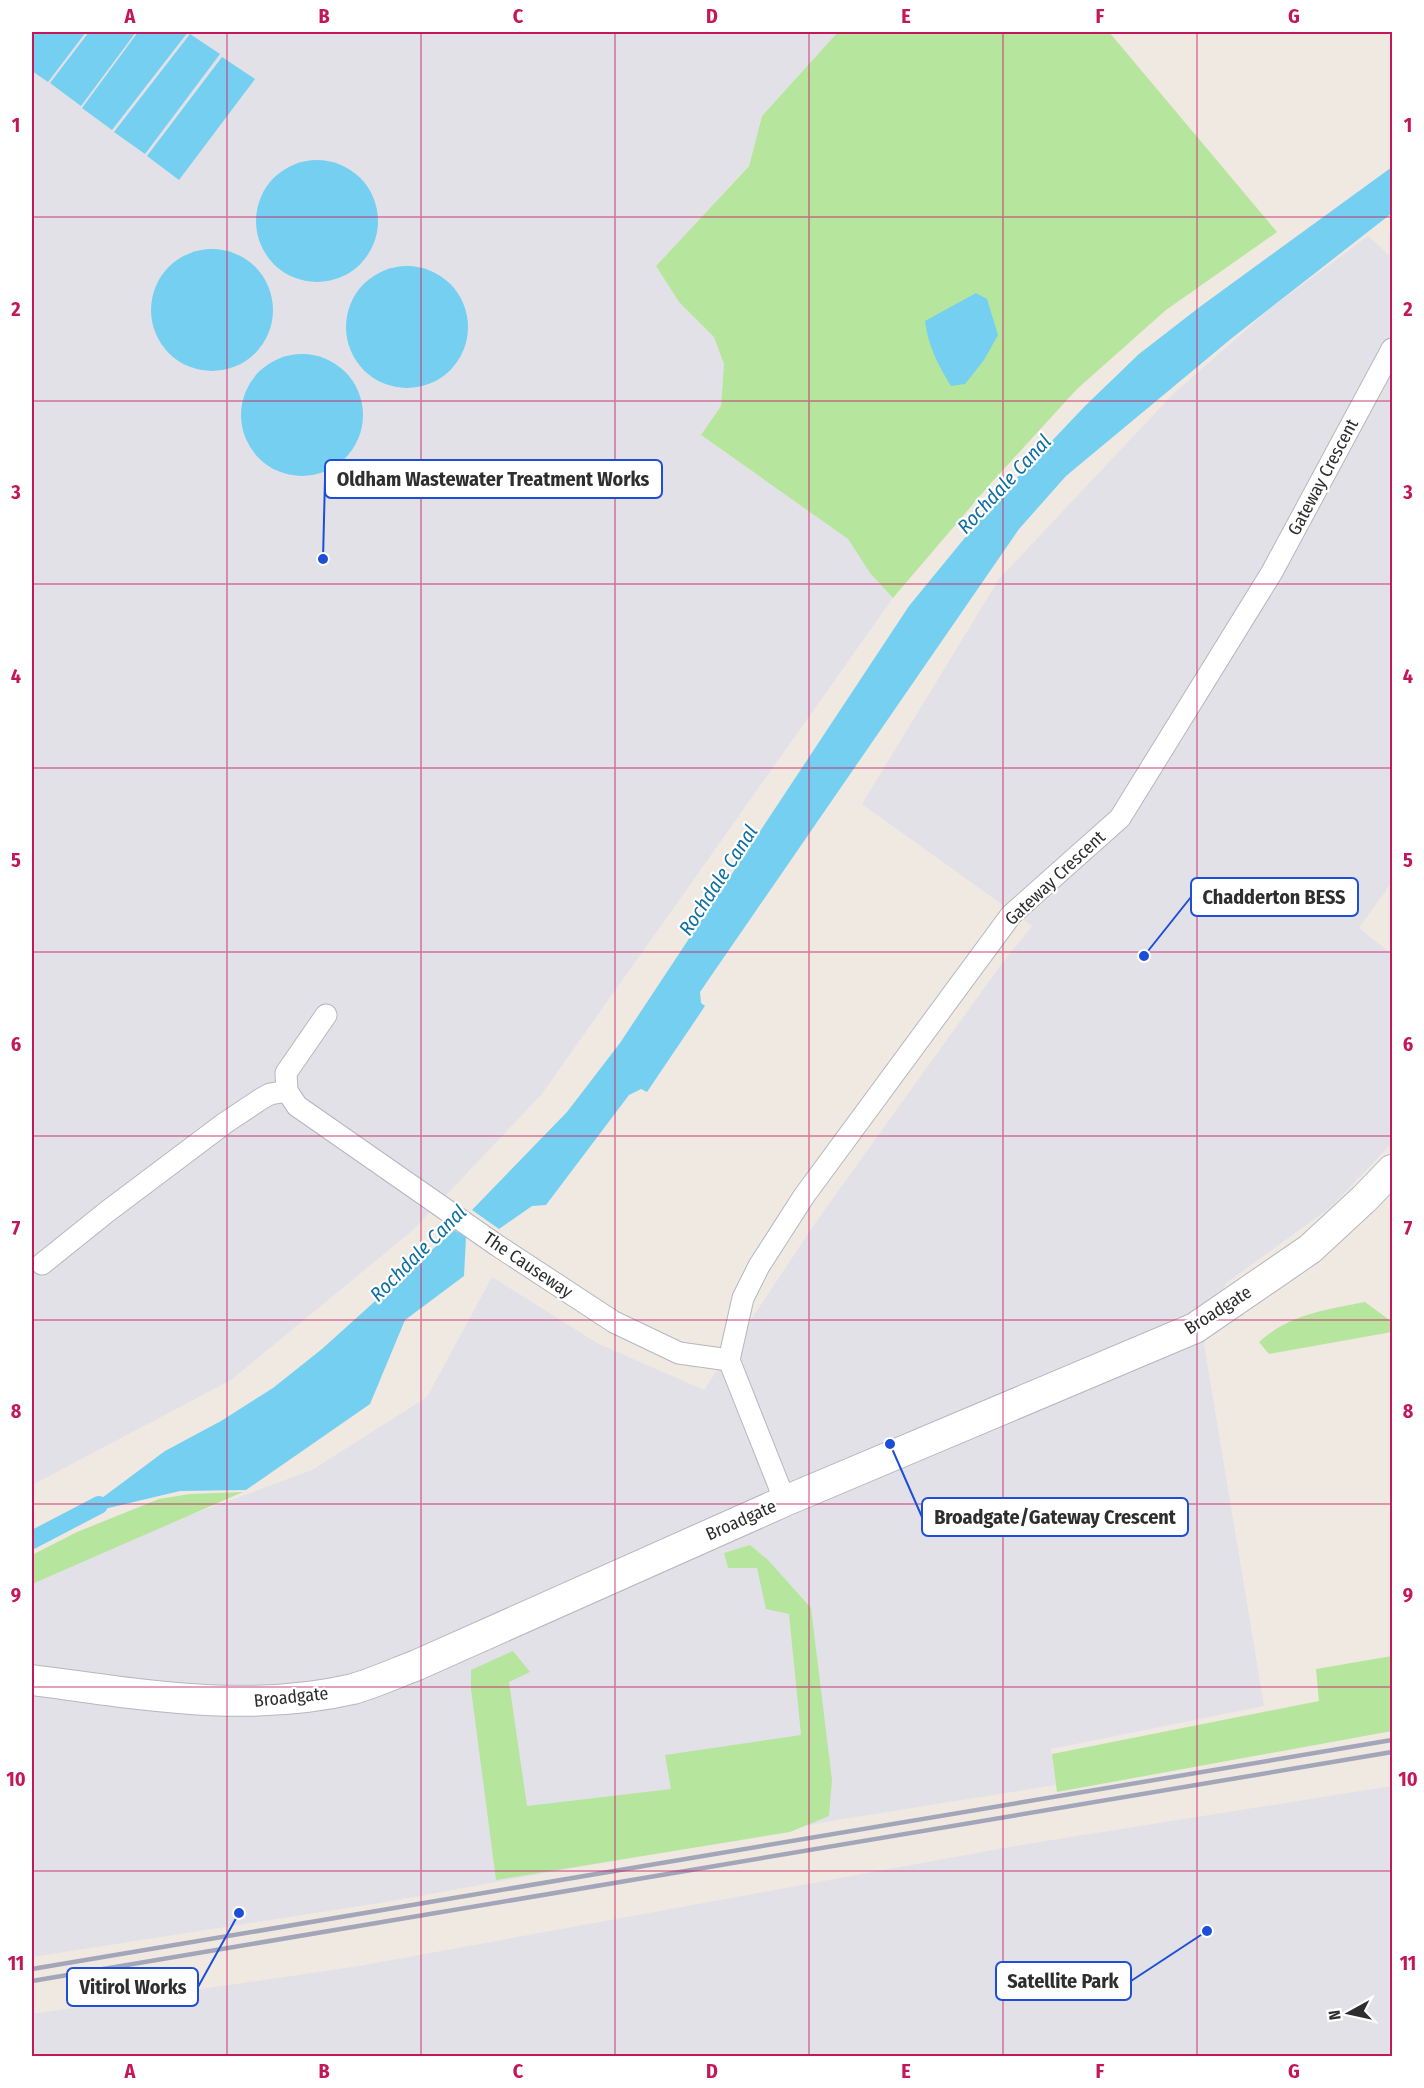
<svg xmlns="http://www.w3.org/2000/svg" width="1424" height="2088" viewBox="0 0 1424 2088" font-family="'Fira Sans Condensed',sans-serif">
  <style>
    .industrial { fill: #e3e1e8 }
    .green { fill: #b6e59e }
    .water { fill: #75cff0 }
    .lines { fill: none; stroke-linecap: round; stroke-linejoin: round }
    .canal { stroke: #75cff0; stroke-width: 18 }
    .street-casing { stroke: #b4b7c1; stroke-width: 23 }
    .secondary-casing { stroke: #b4b7c1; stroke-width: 32 }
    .street { stroke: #fff; stroke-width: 21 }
    .secondary { stroke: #fff; stroke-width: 30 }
    .rail { stroke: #a3a6b8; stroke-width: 4.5 }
    .grid { fill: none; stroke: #c2185b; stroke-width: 1.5; stroke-opacity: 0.55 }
    .labels { text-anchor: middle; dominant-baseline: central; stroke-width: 4.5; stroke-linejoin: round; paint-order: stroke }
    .street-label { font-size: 18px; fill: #2e2e2e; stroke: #fff }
    .water-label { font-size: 20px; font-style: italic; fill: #0d6fa3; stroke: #fff }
    .leader { fill: none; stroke: #1d4ed8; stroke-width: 2 }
    .callout-dot { fill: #1d4ed8; stroke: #fff; stroke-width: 2 }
    .callout { fill: #fff; stroke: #1d4ed8; stroke-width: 2 }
    .callout-label { font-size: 20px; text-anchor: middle; font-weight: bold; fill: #2e2e2e }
    .neatline { fill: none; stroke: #c2185b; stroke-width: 2 }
    .grid-label { font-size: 20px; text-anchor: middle; font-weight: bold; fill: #c2185b }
  </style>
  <rect width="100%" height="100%" fill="#efe9e1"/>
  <g class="industrial">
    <polygon points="32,32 838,32 762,116 749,165 656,266 679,302 714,337 724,364 721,406 702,436 848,539 870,573 893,598 541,1095 413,1230 231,1380 32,1485"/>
    <polygon points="1368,236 1392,258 1392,882 1359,928 1392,954 1392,1143 1331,1207 1226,1283 1204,1344 1264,1706 1051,1749 1056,1785 837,1820 392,1901 32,1957 32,1578 88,1553 312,1470 427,1397 492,1277 597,1343 704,1390 818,1219 1000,966 1032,926 862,804 999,579 1173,394 1271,308"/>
    <polygon points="1392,1786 1392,2056 32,2056 32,2014 359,1966 1015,1846"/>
  </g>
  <g class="green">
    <polygon points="838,32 1109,32 1277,232 1166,310 1077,389 991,483 893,598 870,573 848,539 701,435 721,406 724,364 714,337 679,302 656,266 749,166 762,116"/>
    <path d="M1365,1302L1392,1322V1332L1269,1354L1259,1342C1290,1314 1325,1310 1365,1302Z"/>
    <polygon points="243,1492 32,1584 32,1555 77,1532 159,1499 190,1494"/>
    <polygon points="750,1545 768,1560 811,1608 832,1780 829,1816 790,1832 496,1880 471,1689 471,1670 513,1651 530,1672 509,1682 527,1806 671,1789 665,1755 801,1735 789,1614 766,1609 757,1568 728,1568 724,1553"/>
    <polygon points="1392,1656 1392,1731 1057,1792 1052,1754 1319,1701 1316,1669"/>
  </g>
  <g class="water">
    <polygon points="36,32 86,32 48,82 32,71 32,38"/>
    <polygon points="89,32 136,32 81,106 50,83"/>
    <polygon points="138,32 188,32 112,130 82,108"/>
    <polygon points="190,34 220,54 145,154 114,132"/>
    <polygon points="222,57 255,79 179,180 147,156"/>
    <circle cx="317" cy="221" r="61"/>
    <polygon points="1392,167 1392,213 1232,338 1066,476 1019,529 700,992 701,1003 705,1006 647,1092 641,1089 629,1095 546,1205 532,1206 499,1229 472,1210 567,1112 620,1043 909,606 995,501 1085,406 1139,354 1201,306"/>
    <circle cx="212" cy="310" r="61"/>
    <circle cx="407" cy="327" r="61"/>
    <path d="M976,293L987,299L998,335L984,360L965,384L951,386C938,365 928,346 925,321Z"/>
    <circle cx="302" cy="415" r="61"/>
    <polygon points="454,1230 466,1237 464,1276 405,1320 370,1404 246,1490 180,1491 79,1515 165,1451 221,1421 273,1388 322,1349"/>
  </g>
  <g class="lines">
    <polyline class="canal" points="32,1540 99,1505"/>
    <g class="street-casing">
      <g id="street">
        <polyline points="326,1015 286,1073 287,1091 297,1106 498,1246 614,1322 679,1353 729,1360"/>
        <polyline points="42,1264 108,1211 225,1123 261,1099 270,1094 287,1091"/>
        <polyline points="785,1501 729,1360 743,1298 759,1266 804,1196 1011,915 1120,818 1272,572 1392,349"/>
      </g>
    </g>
    <g class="secondary-casing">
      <path id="secondary" d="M32,1680C138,1694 246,1714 353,1689C374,1683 396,1673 417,1665L785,1501L1195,1328L1310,1249L1364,1199L1392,1170"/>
    </g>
    <use href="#street" class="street"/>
    <use href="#secondary" class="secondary"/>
    <g class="rail">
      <polyline points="32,1969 1392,1740"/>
      <polyline points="32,1981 1392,1752"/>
    </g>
  </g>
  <path class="grid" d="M227,32V2056M421,32V2056M615,32V2056M809,32V2056M1003,32V2056M1197,32V2056M32,217H1392M32,401H1392M32,584H1392M32,768H1392M32,952H1392M32,1136H1392M32,1320H1392M32,1504H1392M32,1687H1392M32,1871H1392"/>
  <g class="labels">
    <g class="street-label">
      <text transform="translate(1323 477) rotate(-62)">Gateway Crescent</text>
      <text transform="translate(1055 878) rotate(-43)">Gateway Crescent</text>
      <text transform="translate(528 1265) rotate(34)">The Causeway</text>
      <text transform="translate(1218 1310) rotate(-32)">Broadgate</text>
      <text transform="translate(741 1520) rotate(-24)">Broadgate</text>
      <text transform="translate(291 1697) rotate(-6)">Broadgate</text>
    </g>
    <g class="water-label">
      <text transform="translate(1004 484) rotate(-47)">Rochdale Canal</text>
      <text transform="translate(718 880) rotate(-57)">Rochdale Canal</text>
      <text transform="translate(418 1253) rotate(-45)">Rochdale Canal</text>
    </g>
  </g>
  <path class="leader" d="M323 559L325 479M1144 956L1191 897M890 1444L922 1517M1207 1931L1131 1981M239 1913L198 1987"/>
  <g class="callout-dot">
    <circle cx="323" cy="559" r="6"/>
    <circle cx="1144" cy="956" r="6"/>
    <circle cx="890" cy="1444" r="6"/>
    <circle cx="1207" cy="1931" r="6"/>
    <circle cx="239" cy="1913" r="6"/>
  </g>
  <g class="callout">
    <rect x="325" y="460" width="337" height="38" rx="6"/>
    <rect x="1191" y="878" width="167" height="38" rx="6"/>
    <rect x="922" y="1498" width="266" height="38" rx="6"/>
    <rect x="996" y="1962" width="135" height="38" rx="6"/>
    <rect x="67" y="1968" width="131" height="38" rx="6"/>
  </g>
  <g class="callout-label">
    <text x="493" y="486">Oldham Wastewater Treatment Works</text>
    <text x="1274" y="904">Chadderton BESS</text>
    <text x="1055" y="1524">Broadgate/Gateway Crescent</text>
    <text x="1063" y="1988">Satellite Park</text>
    <text x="133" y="1994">Vitirol Works</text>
  </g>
  <rect width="1424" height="2088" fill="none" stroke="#ffffff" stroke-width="66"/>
  <g transform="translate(1349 2013) rotate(262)" stroke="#ffffff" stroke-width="4.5" paint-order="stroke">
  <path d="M0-4.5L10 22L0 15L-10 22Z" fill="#2e2e2e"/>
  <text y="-9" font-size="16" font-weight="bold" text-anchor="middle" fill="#2e2e2e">N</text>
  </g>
  <rect x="33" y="33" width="1358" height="2022" class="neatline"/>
  <g class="grid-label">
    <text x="130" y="23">A</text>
    <text x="324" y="23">B</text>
    <text x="518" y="23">C</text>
    <text x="712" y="23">D</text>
    <text x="906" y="23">E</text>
    <text x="1100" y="23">F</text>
    <text x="1294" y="23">G</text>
    <text x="16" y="132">1</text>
    <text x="1408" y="132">1</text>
    <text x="16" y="316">2</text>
    <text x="1408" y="316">2</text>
    <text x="16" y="499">3</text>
    <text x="1408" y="499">3</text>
    <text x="16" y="683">4</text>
    <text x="1408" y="683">4</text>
    <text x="16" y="867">5</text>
    <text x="1408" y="867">5</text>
    <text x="16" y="1051">6</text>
    <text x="1408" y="1051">6</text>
    <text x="16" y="1235">7</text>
    <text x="1408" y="1235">7</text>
    <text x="16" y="1418">8</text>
    <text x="1408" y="1418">8</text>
    <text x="16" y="1602">9</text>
    <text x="1408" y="1602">9</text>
    <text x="16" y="1786">10</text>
    <text x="1408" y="1786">10</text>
    <text x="16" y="1970">11</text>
    <text x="1408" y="1970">11</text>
    <text x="130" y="2078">A</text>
    <text x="324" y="2078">B</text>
    <text x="518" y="2078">C</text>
    <text x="712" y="2078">D</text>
    <text x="906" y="2078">E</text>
    <text x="1100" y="2078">F</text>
    <text x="1294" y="2078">G</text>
  </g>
</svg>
